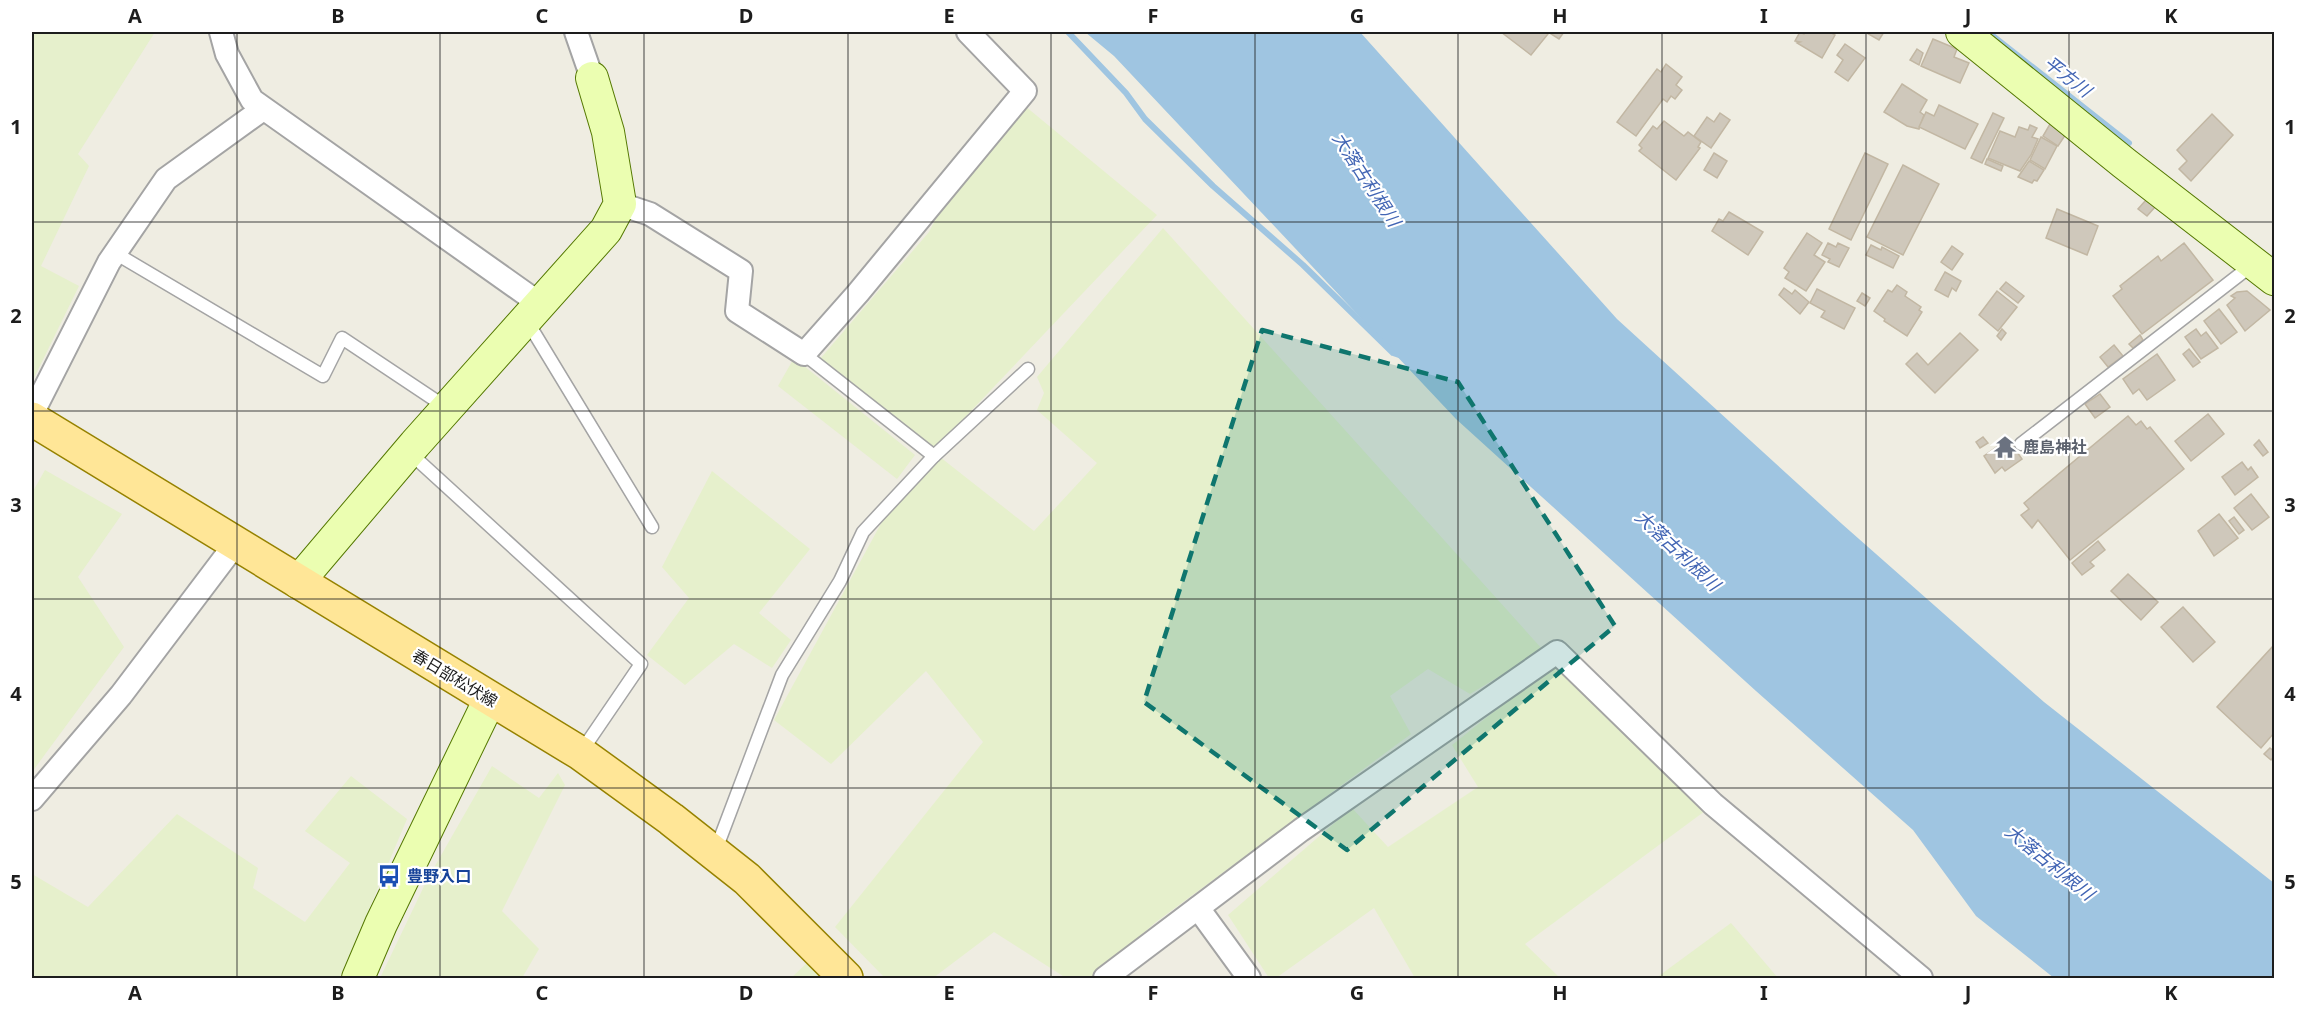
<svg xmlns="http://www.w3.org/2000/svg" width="2306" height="1010" viewBox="0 0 2306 1010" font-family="'Noto Sans','Noto Sans JP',sans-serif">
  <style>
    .farmland { fill: #e6f0cc }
    .water { fill: #9fc5e1 }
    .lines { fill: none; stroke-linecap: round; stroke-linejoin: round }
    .stream { stroke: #9fc5e1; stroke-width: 6 }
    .building { fill: #cfc8bb; stroke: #c2b7a3; stroke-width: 1.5 }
    .lane-casing { stroke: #a4a4a4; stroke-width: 15 }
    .street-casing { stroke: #a4a4a4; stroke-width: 26 }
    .secondary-casing { stroke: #547800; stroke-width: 34 }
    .primary-casing { stroke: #968200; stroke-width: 36 }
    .lane { stroke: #fff; stroke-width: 12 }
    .street { stroke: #fff; stroke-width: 22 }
    .secondary { stroke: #ebfeb1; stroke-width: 32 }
    .primary { stroke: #ffe697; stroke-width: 33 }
    .marked { fill: #0f766e; fill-opacity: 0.2; stroke: #0f766e; stroke-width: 4.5; stroke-dasharray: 12 8; stroke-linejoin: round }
    .grid { fill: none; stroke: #1d1d1d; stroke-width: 1.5; stroke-opacity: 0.55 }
    .labels { text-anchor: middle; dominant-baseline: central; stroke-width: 4.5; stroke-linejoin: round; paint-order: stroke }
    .worship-label { font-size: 16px; font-weight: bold; fill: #5b616d; stroke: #fff; text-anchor: start }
    .street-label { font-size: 16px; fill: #1d1d1d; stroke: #fff }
    .transit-label { font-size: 16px; font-weight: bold; fill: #164399; stroke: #fff; text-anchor: start }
    .water-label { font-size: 18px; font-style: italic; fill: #4265b4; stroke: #fff }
    .neatline { fill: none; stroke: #1d1d1d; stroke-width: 2 }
    .grid-label { font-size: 20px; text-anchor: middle; font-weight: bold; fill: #1d1d1d }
  </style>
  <rect width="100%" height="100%" fill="#efede2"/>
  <g class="farmland">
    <polygon points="32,32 155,32 78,154 89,166 41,266 79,286 32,382"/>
    <polygon points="1025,106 1157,215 934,450 820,359 929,232 956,179"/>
    <polygon points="1163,228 1543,650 1470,694 1428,669 1390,696 1411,734 1156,922 1092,978 1066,978 994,932 933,978 885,978 835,927 983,742 926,671 831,764 774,720 884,518 940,457 1034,531 1097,463 1037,410 1044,393 1037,377"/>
    <polygon points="794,358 915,455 897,479 778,386"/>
    <polygon points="45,470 122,514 78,577 124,647 32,772 32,493"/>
    <polygon points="712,471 810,549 759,613 791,640 772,668 734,644 685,685 647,655 689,598 662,567"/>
    <polygon points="1556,662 1705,811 1525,944 1560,978 1415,978 1374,908 1276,978 1269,978 1228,915 1352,808 1388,847 1478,787 1452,745"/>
    <polygon points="492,766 539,798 558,773 565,785 502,911 539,949 522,978 380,978 427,880"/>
    <polygon points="351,776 407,819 340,978 32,978 32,874 88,907 177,814 258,868 253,888 305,922 350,863 305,831"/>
    <polygon points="1731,923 1778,978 1656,978"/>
    <polygon points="808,962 821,978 791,978"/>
  </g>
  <polygon class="water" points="1085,32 1360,32 1617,319 1842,524 2044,702 2274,883 2274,978 2054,978 1976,916 1913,830 1756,691 1456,419 1114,56"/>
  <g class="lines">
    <g class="stream">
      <polyline points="1068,32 1126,93 1145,119 1213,186 1303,265 1393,353 1399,355"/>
      <polyline points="1988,32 2129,143"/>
    </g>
  </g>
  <g class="building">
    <polygon points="1501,32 1545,32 1548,34 1531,55"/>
    <polygon points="1548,32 1564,32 1559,39"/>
    <polygon points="1800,32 1804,34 1806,32 1830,32 1835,35 1822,58 1797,43 1800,42 1795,41"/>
    <polygon points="1865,32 1884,32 1879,40"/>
    <polygon points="1933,39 1957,49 1954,57 1969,63 1960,83 1921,66"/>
    <polygon points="1845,44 1865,58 1848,81 1835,72 1843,60 1837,55"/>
    <polygon points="1917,49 1923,53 1919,65 1910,60"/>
    <polygon points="1666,64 1682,77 1676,85 1682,90 1675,99 1671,96 1667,102 1663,99 1636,136 1617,122 1657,69 1661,72"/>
    <polygon points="1902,84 1927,100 1920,112 1924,115 1919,129 1907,126 1884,112"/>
    <polygon points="1939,105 1978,124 1965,149 1919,127 1926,112 1934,116"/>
    <polygon points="1720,113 1730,120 1711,148 1694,136 1707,117 1714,122"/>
    <polygon points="1993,113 2004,118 1982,163 1971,158"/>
    <polygon points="2212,114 2233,135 2191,181 2179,169 2187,161 2177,150"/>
    <polygon points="1664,121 1684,136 1688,132 1701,142 1698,147 1700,148 1676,180 1639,151 1642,148 1639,145 1653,126 1657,129"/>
    <polygon points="2050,124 2066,134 2058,146 2043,136"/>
    <polygon points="2030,125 2037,128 2032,137 2038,139 2031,155 2020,171 1988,158 2000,131 2015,137 2019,127 2028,130"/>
    <polygon points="2041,137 2057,146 2045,169 2030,160"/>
    <polygon points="1714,153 1727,161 1717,178 1704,170"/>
    <polygon points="1865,153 1888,164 1851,240 1829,229"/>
    <polygon points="1987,159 2003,166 2001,171 1985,164"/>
    <polygon points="2029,161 2044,170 2037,181 2034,180 2032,183 2018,177"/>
    <polygon points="1903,165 1939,184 1903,255 1867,237"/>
    <polygon points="2146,200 2155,207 2147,216 2138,209"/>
    <polygon points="2057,209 2098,226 2087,255 2046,238"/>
    <polygon points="1729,212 1763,232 1748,255 1712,231 1719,219 1723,221"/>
    <polygon points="1807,233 1822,243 1814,255 1825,262 1806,291 1785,278 1789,272 1784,268"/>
    <polygon points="1828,243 1836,247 1838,243 1849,248 1839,267 1828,262 1830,259 1822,255"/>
    <polygon points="2184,243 2213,280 2142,334 2113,296 2122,289 2120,286 2158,256 2161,261"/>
    <polygon points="1871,245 1881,250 1882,247 1899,256 1893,268 1866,255"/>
    <polygon points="1952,246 1963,254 1952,270 1941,262"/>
    <polygon points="1945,272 1961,281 1956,291 1952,288 1948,297 1935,290"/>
    <polygon points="2006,282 2024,296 2018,303 2000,289"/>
    <polygon points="1897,285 1907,292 1905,296 1921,307 1919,310 1922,312 1907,336 1884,321 1885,319 1874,311 1888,290 1892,292"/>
    <polygon points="1784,288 1792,294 1795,290 1809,302 1800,314 1779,295"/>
    <polygon points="1817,289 1855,308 1844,329 1821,317 1825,311 1810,303"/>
    <polygon points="1997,291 2017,307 1998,331 1979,315"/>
    <polygon points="2247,291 2270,310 2245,331 2227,305 2235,298 2231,296 2237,292"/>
    <polygon points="1862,293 1870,298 1865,306 1857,301"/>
    <polygon points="2219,309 2237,332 2221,344 2204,321"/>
    <polygon points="2002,329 2006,333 2001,340 1997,336"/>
    <polygon points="2196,329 2201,336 2206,332 2218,348 2201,359 2185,337"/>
    <polygon points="1960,333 1978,350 1935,393 1906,364 1917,353 1928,365"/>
    <polygon points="2140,335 2143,340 2133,348 2129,344"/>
    <polygon points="2114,345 2123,356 2108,367 2100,357"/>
    <polygon points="2189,349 2200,362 2193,367 2183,354"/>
    <polygon points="2157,354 2175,380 2147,400 2139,389 2133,394 2123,379"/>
    <polygon points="2100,394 2110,407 2095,418 2085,404"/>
    <polygon points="2208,414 2224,434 2191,461 2175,441"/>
    <polygon points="2128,416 2136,425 2141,421 2147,429 2150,427 2184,469 2070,560 2038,520 2032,528 2021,515 2029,509 2024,503"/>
    <polygon points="1983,437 1988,443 1980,448 1976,442"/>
    <polygon points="2008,439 2022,459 2005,471 2002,467 1995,473 1984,456"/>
    <polygon points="2259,440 2268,452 2263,456 2254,445"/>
    <polygon points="2242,462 2248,470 2251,467 2258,477 2235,495 2222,477"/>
    <polygon points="2251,494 2269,517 2252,530 2234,508"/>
    <polygon points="2219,514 2238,538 2214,556 2198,531"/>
    <polygon points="2234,517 2244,530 2239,534 2229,521"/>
    <polygon points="2098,541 2105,550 2090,562 2094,566 2082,575 2072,563"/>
    <polygon points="2128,574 2158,602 2141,620 2111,591"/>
    <polygon points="2183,607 2215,642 2193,662 2161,627"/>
    <polygon points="2274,645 2274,733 2261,748 2217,707"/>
    <polygon points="2270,748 2274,751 2274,756 2271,760 2264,754"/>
  </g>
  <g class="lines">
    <g class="lane-casing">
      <g id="lane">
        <polyline points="115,253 323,376 342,338 447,408"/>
        <polyline points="527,321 652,527"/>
        <polyline points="2021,444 2252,265"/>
        <polyline points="410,453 641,664 581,752"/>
        <polyline points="934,456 1028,369"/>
        <polyline points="715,852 782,675 840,581 863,532 934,456 804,354"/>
      </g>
    </g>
    <g class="street-casing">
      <g id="street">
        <polyline points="221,32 227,54 252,100 540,304"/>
        <polyline points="576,32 592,78"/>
        <polyline points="620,204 650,214 741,271 737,311 804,354 858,293 1025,91 968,32"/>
        <polyline points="32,414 109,262 166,179 263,109"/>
        <polyline points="32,799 121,695 236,543"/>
        <polyline points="1198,908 1249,978"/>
        <polyline points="1105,978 1301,830 1557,652 1713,804 1921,978"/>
      </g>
    </g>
    <g class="secondary-casing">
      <g id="secondary">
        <polyline points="1962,32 2124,163 2274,279"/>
        <polyline points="298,582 415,444 606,230 620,204 608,132 592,78"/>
        <polyline points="358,978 381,924 490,699"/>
      </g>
    </g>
    <g class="primary-casing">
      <polyline id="primary" points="32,419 580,753 671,819 747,879 846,978"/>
    </g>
    <use href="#lane" class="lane"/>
    <use href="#street" class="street"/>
    <use href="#secondary" class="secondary"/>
    <use href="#primary" class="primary"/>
  </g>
  <path class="marked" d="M1262,330L1458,382L1615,626L1347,850L1144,702Z"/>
  <path class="grid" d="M237,32V978M440,32V978M644,32V978M848,32V978M1051,32V978M1255,32V978M1458,32V978M1662,32V978M1866,32V978M2069,32V978M32,222H2274M32,411H2274M32,599H2274M32,788H2274"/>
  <defs>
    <g id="temple-bare" transform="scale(1.8)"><path d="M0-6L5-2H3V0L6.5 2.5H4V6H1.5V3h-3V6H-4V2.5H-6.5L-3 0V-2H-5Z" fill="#6b7280" stroke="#fff" stroke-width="2.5" paint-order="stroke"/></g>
    <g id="bus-bare" transform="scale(1.8)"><path d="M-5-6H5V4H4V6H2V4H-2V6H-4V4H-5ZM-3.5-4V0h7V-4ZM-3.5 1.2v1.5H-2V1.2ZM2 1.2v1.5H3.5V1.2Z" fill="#1a4fb4" stroke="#fff" stroke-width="2.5" paint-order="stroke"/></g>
  </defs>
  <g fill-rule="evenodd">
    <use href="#temple-bare" x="2005" y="447"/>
    <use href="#bus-bare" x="389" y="876"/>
  </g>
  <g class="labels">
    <g class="worship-label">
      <text x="2023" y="447">鹿島神社</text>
    </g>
    <g class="street-label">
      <text transform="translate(455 678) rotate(31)">春日部松伏線</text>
    </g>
    <g class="transit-label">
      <text x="407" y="876">豊野入口</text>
    </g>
    <g class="water-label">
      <text transform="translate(2068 76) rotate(38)">平方川</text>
      <text transform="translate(1367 179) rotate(57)">大落古利根川</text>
      <text transform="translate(1678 550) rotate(43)">大落古利根川</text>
      <text transform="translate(2050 862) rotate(39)">大落古利根川</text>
    </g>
  </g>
  <rect width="2306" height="1010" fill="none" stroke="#ffffff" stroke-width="66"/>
  <rect x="33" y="33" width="2240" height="944" class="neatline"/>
  <g class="grid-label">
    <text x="135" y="23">A</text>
    <text x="338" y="23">B</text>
    <text x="542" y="23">C</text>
    <text x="746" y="23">D</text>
    <text x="949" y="23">E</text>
    <text x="1153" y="23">F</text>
    <text x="1357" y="23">G</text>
    <text x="1560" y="23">H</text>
    <text x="1764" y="23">I</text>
    <text x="1968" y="23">J</text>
    <text x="2171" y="23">K</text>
    <text x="16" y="134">1</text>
    <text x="2290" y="134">1</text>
    <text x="16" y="323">2</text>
    <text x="2290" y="323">2</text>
    <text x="16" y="512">3</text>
    <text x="2290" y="512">3</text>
    <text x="16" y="701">4</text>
    <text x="2290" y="701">4</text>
    <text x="16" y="889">5</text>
    <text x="2290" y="889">5</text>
    <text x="135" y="1000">A</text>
    <text x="338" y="1000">B</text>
    <text x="542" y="1000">C</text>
    <text x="746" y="1000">D</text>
    <text x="949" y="1000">E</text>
    <text x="1153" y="1000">F</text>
    <text x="1357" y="1000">G</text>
    <text x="1560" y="1000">H</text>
    <text x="1764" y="1000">I</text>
    <text x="1968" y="1000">J</text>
    <text x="2171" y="1000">K</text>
  </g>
</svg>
